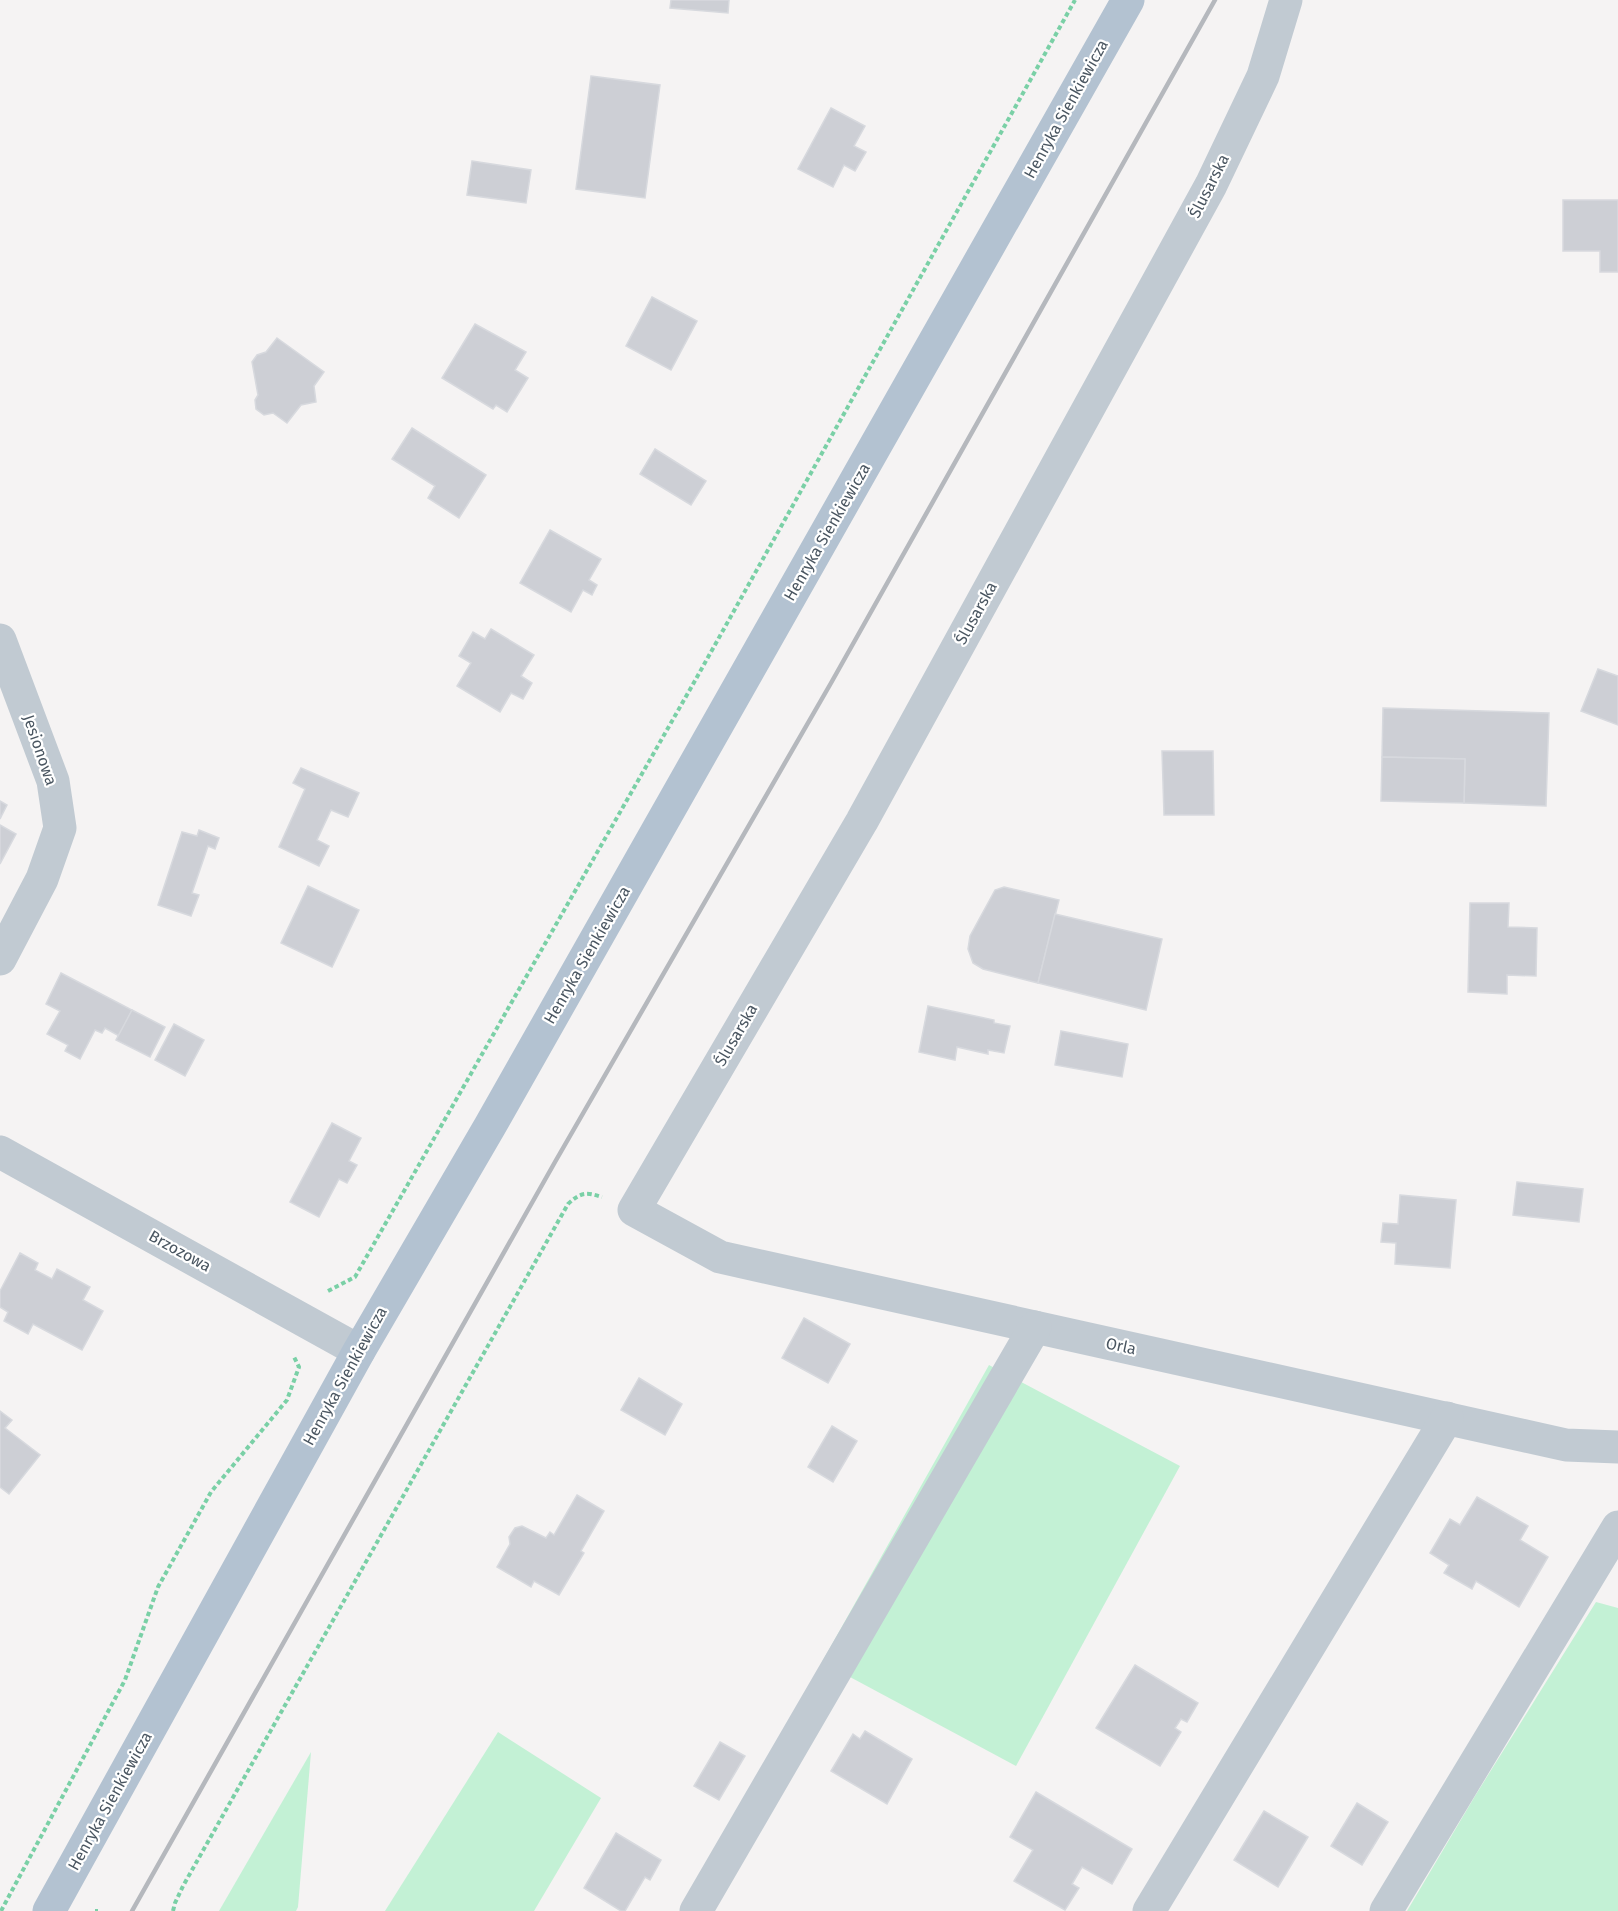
<svg xmlns="http://www.w3.org/2000/svg" width="1618" height="1911" viewBox="0 0 1618 1911" font-family="'Fira Sans',sans-serif">
  <style>
    .green { fill: #c3f1d5 }
    .building { fill: #cdcfd5; stroke: #d7d9de; stroke-width: 1.5 }
    .lines { fill: none; stroke-linecap: round; stroke-linejoin: round }
    .path { stroke: #7ad0a6; stroke-width: 4; stroke-dasharray: 4.5 3; stroke-linecap: butt }
    .minor { stroke: #c1cad2; stroke-width: 33 }
    .major { stroke: #b3c2d1; stroke-width: 33 }
    .rail { stroke: #b5b8bd; stroke-width: 4.5 }
    .labels { text-anchor: middle; dominant-baseline: central; stroke-width: 4.5; stroke-linejoin: round; paint-order: stroke }
    .street-label { font-size: 16px; fill: #4a5661; stroke: #fff }
  </style>
  <rect width="100%" height="100%" fill="#f5f3f3"/>
  <g class="green">
    <polygon points="989,1365 1180,1466 1016,1766 822,1662"/>
    <polygon points="1596,1602 1618,1608 1618,1911 1407,1911 1475,1796"/>
    <polygon points="498,1732 601,1798 534,1911 385,1911"/>
    <polygon points="311,1752 298,1907 296,1911 219,1911"/>
  </g>
  <g class="building">
    <polygon points="671,0 729,0 728,13 670,8"/>
    <polygon points="591,76 660,85 645,198 576,189"/>
    <polygon points="831,108 865,126 854,146 866,152 855,171 844,165 833,187 798,169"/>
    <polygon points="472,161 531,170 526,203 467,195"/>
    <polygon points="1563,200 1618,200 1618,272 1600,272 1600,251 1563,251"/>
    <polygon points="652,297 697,321 671,370 626,346"/>
    <polygon points="475,324 526,352 515,370 528,378 507,412 496,405 493,409 442,378"/>
    <polygon points="277,338 324,372 314,386 316,402 301,405 287,423 273,413 264,415 256,409 255,400 258,395 252,362 257,355 266,352"/>
    <polygon points="412,428 486,475 459,518 428,498 435,486 392,459"/>
    <polygon points="655,449 706,481 691,505 640,474"/>
    <polygon points="550,530 601,559 589,580 597,585 592,595 583,590 571,612 520,583"/>
    <polygon points="491,629 534,655 521,676 532,683 523,699 511,693 500,712 457,686 471,663 459,656 473,632 485,639"/>
    <polygon points="1598,669 1618,676 1618,725 1581,711"/>
    <polygon points="1383,708 1549,713 1546,806 1464,803 1465,759 1382,757"/>
    <polygon points="1162,751 1213,751 1214,815 1164,815"/>
    <polygon points="1382,757 1465,759 1464,803 1381,801"/>
    <polygon points="301,768 359,793 348,817 331,810 317,840 329,846 319,866 279,847 305,789 293,783"/>
    <polygon points="0,801 7,805 0,819"/>
    <polygon points="0,825 16,834 0,864"/>
    <polygon points="199,830 219,838 215,849 208,846 192,893 199,895 191,916 158,905 182,832 197,836"/>
    <polygon points="308,886 359,910 332,967 281,943"/>
    <polygon points="1004,887 1059,900 1038,983 983,969 973,963 968,949 970,936 995,890"/>
    <polygon points="1470,903 1509,903 1508,927 1537,928 1536,976 1507,975 1507,994 1468,992"/>
    <polygon points="1055,914 1162,939 1146,1010 1038,983"/>
    <polygon points="61,973 132,1010 119,1036 105,1028 102,1033 95,1030 80,1059 65,1051 68,1045 47,1034 60,1011 46,1004"/>
    <polygon points="928,1006 994,1020 994,1023 1010,1026 1004,1053 988,1050 988,1054 957,1047 955,1060 919,1052"/>
    <polygon points="132,1010 165,1027 150,1057 116,1040"/>
    <polygon points="174,1024 204,1040 185,1076 155,1060"/>
    <polygon points="1061,1031 1128,1044 1122,1077 1055,1065"/>
    <polygon points="332,1123 361,1138 349,1161 357,1165 347,1183 339,1179 319,1217 290,1202"/>
    <polygon points="1517,1182 1583,1189 1579,1222 1513,1215"/>
    <polygon points="1400,1195 1456,1200 1450,1268 1395,1264 1396,1243 1381,1242 1383,1223 1398,1224"/>
    <polygon points="20,1253 38,1263 35,1270 52,1279 57,1269 90,1287 83,1300 103,1311 82,1350 33,1324 28,1334 4,1321 8,1312 0,1307 0,1291"/>
    <polygon points="804,1318 850,1344 828,1383 782,1358"/>
    <polygon points="639,1378 682,1404 665,1435 621,1410"/>
    <polygon points="0,1411 12,1420 5,1428 40,1455 9,1494 0,1487"/>
    <polygon points="832,1426 857,1441 833,1482 808,1467"/>
    <polygon points="577,1495 604,1511 581,1551 584,1553 559,1595 534,1581 531,1587 497,1567 510,1544 509,1537 515,1528 522,1526 546,1538 550,1532 554,1535"/>
    <polygon points="1477,1497 1528,1526 1520,1540 1548,1557 1519,1607 1476,1581 1472,1589 1444,1573 1449,1565 1430,1553 1450,1519 1460,1525"/>
    <polygon points="1135,1665 1198,1703 1187,1722 1181,1719 1175,1728 1181,1732 1160,1766 1096,1728"/>
    <polygon points="865,1731 912,1759 887,1804 831,1771 853,1734 860,1739"/>
    <polygon points="720,1742 745,1756 719,1800 694,1786"/>
    <polygon points="1036,1792 1132,1849 1112,1884 1082,1867 1072,1884 1079,1888 1065,1910 1014,1881 1033,1850 1010,1837"/>
    <polygon points="1357,1803 1388,1822 1362,1865 1331,1846"/>
    <polygon points="1264,1811 1308,1837 1278,1887 1234,1860"/>
    <polygon points="616,1833 661,1860 650,1880 645,1877 625,1911 621,1911 584,1888"/>
  </g>
  <g class="lines">
    <g class="path">
      <polyline points="328,1291 355,1277 692,686 1075,0"/>
      <polyline points="1,1911 125,1680 158,1587 211,1492 287,1400 299,1367 294,1357"/>
      <polyline points="95,1911 98,1911"/>
      <path d="M173,1911L175,1903L183,1886L568,1204C581,1192 586,1192 602,1197"/>
    </g>
    <g class="minor">
      <polyline points="1286,0 1263,76 1211,185 862,821 634,1210 720,1257 1566,1445 1618,1447"/>
      <polyline points="0,640 53,781 60,828 42,879 0,959"/>
      <polyline points="0,1152 359,1351"/>
      <polyline points="696,1911 1035,1327"/>
      <polyline points="1149,1911 1447,1418"/>
      <polyline points="1386,1911 1618,1527"/>
    </g>
    <polyline class="major" points="49,1911 359,1351 490,1126 1128,0"/>
    <polyline class="rail" points="132,1911 555,1162 831,683 1215,0"/>
  </g>
  <g class="labels">
    <g class="street-label">
      <text transform="translate(1066 109) rotate(-61)">Henryka Sienkiewicza</text>
      <text transform="translate(1209 186) rotate(-63)">Ślusarska</text>
      <text transform="translate(827 532) rotate(-60)">Henryka Sienkiewicza</text>
      <text transform="translate(976 613) rotate(-61)">Ślusarska</text>
      <text transform="translate(40 750) rotate(71)">Jesionowa</text>
      <text transform="translate(587 955) rotate(-60)">Henryka Sienkiewicza</text>
      <text transform="translate(736 1035) rotate(-60)">Ślusarska</text>
      <text transform="translate(180 1251) rotate(29)">Brzozowa</text>
      <text transform="translate(1121 1346) rotate(12)">Orla</text>
      <text transform="translate(345 1376) rotate(-61)">Henryka Sienkiewicza</text>
      <text transform="translate(110 1801) rotate(-61)">Henryka Sienkiewicza</text>
    </g>
  </g>
</svg>
